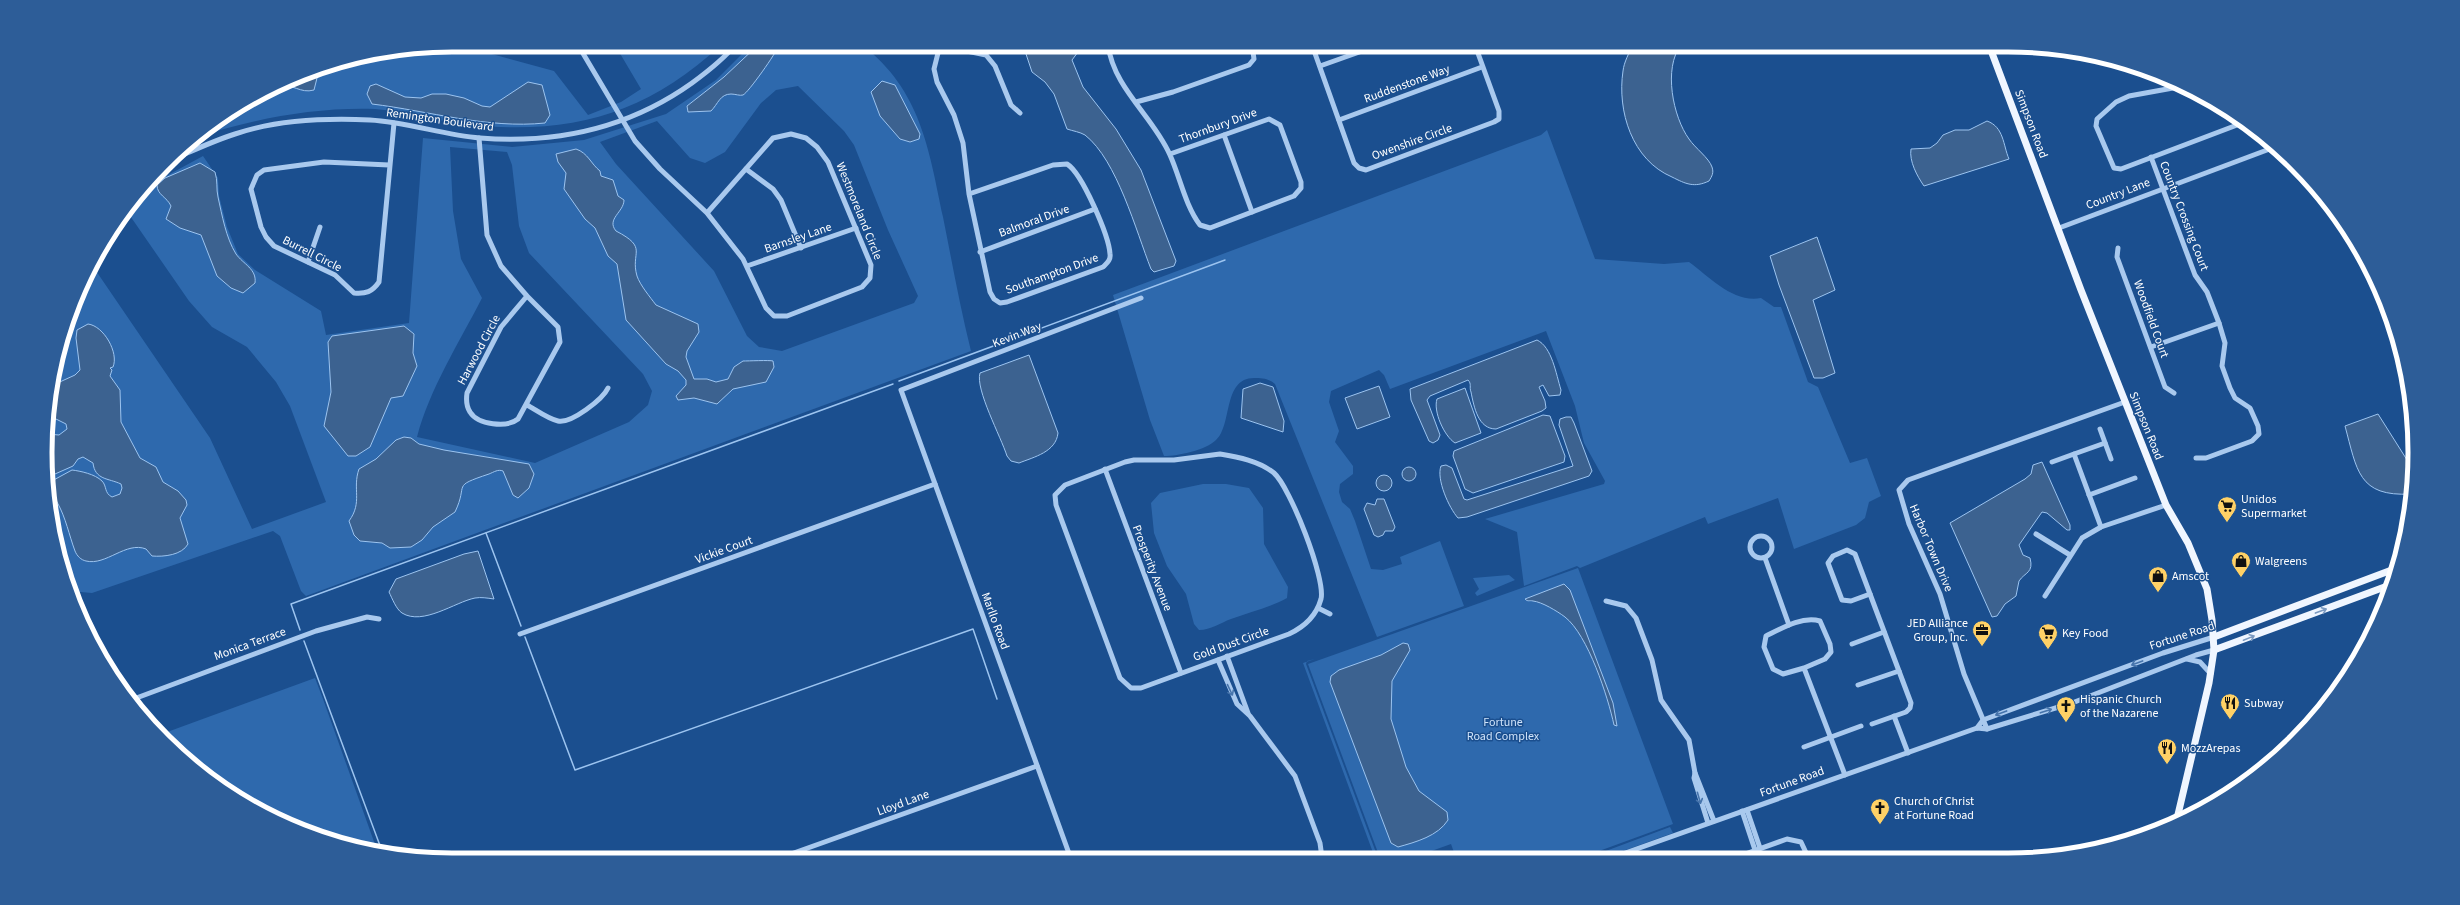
<svg xmlns="http://www.w3.org/2000/svg" width="2460" height="905" viewBox="0 0 2460 905" font-family="'Source Sans 3',sans-serif">
  <style>
    .green { fill: #2e69ad; fill-rule: evenodd }
    .water { fill: #3c6290; stroke: #9cc4f0 }
    .lines { fill: none; stroke-linecap: round; stroke-linejoin: round }
    .stream { stroke: #9cc4f0; stroke-width: 1.5 }
    .minor { stroke: #a9c9ee; stroke-width: 5 }
    .major { stroke: #f0f6ff; stroke-width: 7 }
    .oneway { stroke: #7b9ac1 }
    .oneway2 { stroke: #4674ac }
    .labels { text-anchor: middle; dominant-baseline: central; stroke-width: 3; stroke-linejoin: round; paint-order: stroke }
    .street-label { font-size: 12px; fill: #fff; stroke: #1b4f8f }
    .poi-label { font-size: 12px; fill: #fff; stroke: #1b4f8f; text-anchor: start }
    .park-label { font-size: 12px; fill: #cfe3fa; stroke: #1b4f8f }
    .rim { fill: none; stroke: #fff; stroke-width: 5 }
  </style>
  <rect width="100%" height="100%" fill="#1b4f8f"/>
  <g class="green">
    <path d="M615,45H721C646,114 572,135 471,125C439,122 407,111 375,109C314,107 252,119 194,138L226,114L297,76L373,53L443,46L477,50L554,71L588,115L621,102L641,89Z"/>
    <path d="M751,45H862C921,90 929,150 943,217C952,262 960,307 971,351L306,596L301,591L280,536L273,531L92,593L70,591C39,499 38,403 72,312C78,296 83,279 92,265L210,438L252,529L326,502L290,406L276,382L247,347L212,327L189,301L126,210L146,187L203,156L218,178L219,196L227,227L238,254L255,270L321,311L326,335L409,323L423,138L512,147L584,140L666,114L716,80ZM798,86L844,131L854,145L888,230L918,296L914,303L782,351L759,347L747,336L714,271L616,164L600,142L657,121L690,158L705,163L725,152L761,103L776,90ZM450,147L507,152L512,165L519,226L529,253L643,374L652,391L648,405L629,422L535,463L417,437C430,388 459,343 482,298L461,259L453,211Z"/>
    <path d="M1547,130L1595,259L1664,264L1689,262C1711,278 1733,303 1761,298L1774,307H1781L1808,382L1818,387L1850,463L1867,458L1881,496L1869,502L1865,518L1856,525L1794,549L1778,498L1708,524L1705,517L1580,568L1577,566L1524,586L1517,532L1485,519L1604,484L1605,481L1584,443L1575,406L1546,331L1390,389L1384,375L1379,370L1331,391L1329,402L1339,431L1335,442L1353,466V474L1340,484L1339,492L1342,502L1350,509L1355,521L1371,569L1383,570L1402,564L1400,557L1440,541L1464,606L1377,637L1275,384C1269,379 1264,378 1256,378C1222,376 1233,425 1216,440C1206,450 1178,456 1164,456L1150,420L1113,295L1541,135Z"/>
    <path d="M1203,484H1226L1249,488L1263,508L1264,544L1288,587L1287,598C1269,608 1250,612 1231,619C1220,623 1211,630 1199,630L1194,624L1186,594L1167,566L1154,533L1151,503L1160,493Z"/>
    <polygon points="1578,568 1673,824 1580,858 1456,858 1451,844 1412,858 1380,858 1308,664"/>
    <polygon points="1509,575 1515,580 1477,596 1475,593 1479,589 1473,578"/>
    <polygon points="1315,659 1307,661 1306,664 1378,858 1375,858 1303,663"/>
    <path d="M315,678L323,699L377,850C309,841 247,808 194,765C182,755 169,746 159,735Z"/>
    <polygon points="1670,827 1673,833 1606,857 1587,858"/>
  </g>
  <g class="water">
    <path d="M758,45H779C777,52 748,93 743,95C740,96 735,94 731,94C720,94 718,104 711,111L688,112L687,106L724,77Z"/>
    <path d="M1023,45H1094V47L1078,52L1072,60L1083,87L1116,129L1141,170L1176,261L1174,266L1154,272L1151,269C1136,231 1117,160 1085,135C1080,132 1073,131 1067,129L1054,94L1045,82L1032,72Z"/>
    <path d="M1633,45H1681C1663,68 1673,117 1689,139C1695,148 1709,158 1712,167C1714,173 1712,176 1709,181C1694,188 1686,184 1672,177C1632,160 1617,111 1623,71C1624,62 1629,53 1633,45Z"/>
    <path d="M315,70L317,78L314,90C300,94 293,83 278,86L297,76Z"/>
    <polygon points="882,81 895,85 920,134 919,139 910,142 900,139 880,116 871,92"/>
    <path d="M528,82L542,85L550,115L545,123C488,129 429,111 372,104L367,94L370,86L376,84L405,97L421,98L432,94H446L464,98L482,106L490,107Z"/>
    <path d="M1987,121C2004,127 2003,145 2009,159L1924,186C1917,176 1909,161 1911,149L1930,148L1937,143L1943,135L1955,130H1969Z"/>
    <path d="M576,149C588,153 591,164 600,171L601,176L613,180L618,196L624,200C624,212 606,219 616,231C649,248 630,252 637,276C640,285 650,297 656,305L698,324L699,332L687,351L686,357L694,379H707L716,382L728,379L734,367L743,361C748,361 770,360 773,361L774,367L766,382L733,389L717,404L694,398L678,400L676,396L686,385V380L678,371L666,364L626,320L617,264L608,256L595,228L585,219L564,189L566,173L558,162L556,154Z"/>
    <path d="M200,163L215,172C218,181 216,189 218,197C222,215 226,238 236,254C243,264 257,269 255,283L243,293L231,288L217,276L201,235L180,228L166,219L171,206C167,197 157,195 157,185L165,178Z"/>
    <polygon points="1817,237 1835,290 1813,300 1835,373 1823,378 1814,378 1779,285 1770,256"/>
    <path d="M88,324C104,326 119,353 113,367L110,368L112,370L110,376L120,390L121,422L140,458L156,467L163,482L178,491L186,500L187,505L180,518L188,544C182,555 164,557 152,556L146,549C126,541 106,566 86,561C81,560 77,556 75,551C69,535 66,518 57,502C53,495 48,490 50,482L72,470C80,471 95,474 102,481C107,486 104,493 112,497L120,494L122,488L121,484C108,478 95,480 93,463L83,457L78,459L73,466L46,478L47,434L59,435L67,429L66,424L56,419L48,428L51,386L75,375L80,370L76,338L77,330Z"/>
    <polygon points="404,326 414,334 413,353 417,366 403,396 391,398 370,447 356,456 348,456 324,426 331,392 328,342 332,336"/>
    <path d="M1537,340C1552,347 1556,374 1561,390L1560,395L1549,396L1543,385L1539,387L1545,401L1546,408L1542,411L1496,429C1478,429 1474,407 1471,392C1469,387 1472,384 1468,380L1430,396L1427,400L1440,435L1438,440L1433,443L1429,441L1411,400L1410,389Z"/>
    <path d="M1029,355L1058,433C1056,452 1034,457 1019,463L1011,461L1007,456C1001,437 975,389 980,373Z"/>
    <polygon points="1260,383 1273,387 1284,421 1283,432 1241,418 1243,389"/>
    <polygon points="1379,386 1390,417 1357,429 1345,398"/>
    <path d="M1465,388L1481,433L1455,443C1444,436 1433,411 1437,399Z"/>
    <path d="M2378,414L2414,471L2411,494C2358,497 2357,470 2345,426Z"/>
    <polygon points="1543,415 1550,416 1565,456 1564,462 1473,493 1465,489 1453,456 1454,451"/>
    <path d="M1566,417H1571L1574,423L1592,471L1589,476L1467,517L1458,518C1449,508 1436,479 1441,466L1446,465L1452,468L1464,499L1467,500L1573,466L1559,425L1560,419Z"/>
    <path d="M404,437L411,438L419,444L444,450L529,464L534,474L529,488L518,498L513,495L503,471C498,469 494,472 489,474C450,487 469,483 455,512L433,527L422,540L411,547L390,548L382,543L360,541L354,535L349,521C363,502 352,489 359,469L376,459L396,440Z"/>
    <path d="M2042,462L2070,525V530H2067L2047,513L2042,512L2019,545L2023,555L2030,558C2034,573 2025,572 2019,581L2016,596L2005,604L1997,616L1992,617L1950,523L2025,479L2031,474L2033,465Z"/>
    <circle cx="1409" cy="474" r="7"/>
    <circle cx="1384" cy="483" r="8"/>
    <polygon points="1377,499 1384,499 1395,527 1393,531 1385,531 1383,535 1378,537 1374,535 1364,509 1367,503 1375,505"/>
    <path d="M478,551L494,599C487,598 481,597 475,598C455,602 423,626 402,613C396,609 392,598 389,592L396,579L464,554Z"/>
    <path d="M1564,584L1570,590L1613,703L1617,726L1614,725C1608,697 1588,635 1565,617C1557,611 1542,602 1533,601C1529,600 1528,602 1525,599Z"/>
    <path d="M1403,643L1408,644L1410,650L1392,681L1391,719L1406,767L1419,791L1447,812L1448,820C1438,836 1416,842 1398,847L1391,843L1330,682L1331,676L1339,670L1381,655Z"/>
  </g>
  <g class="lines">
    <g class="stream">
      <polyline points="899,381 1225,260"/>
      <polyline points="486,533 521,626"/>
      <polyline points="300,630 291,604 893,384"/>
      <polyline points="525,637 575,770 973,629 997,699"/>
      <polyline points="304,641 382,851"/>
    </g>
    <g class="minor">
      <polyline points="578,45 635,141 660,169 707,213 743,259 766,308 774,316 787,316 862,287 870,278 871,265 828,162 817,147 806,138 791,134 773,138 707,213"/>
      <polyline points="938,45 986,55 995,66 1011,105 1020,113"/>
      <path d="M940,45L934,69L937,82L954,115L963,143L969,194L990,292L994,299L1000,303L1007,302L1103,267C1107,263 1111,260 1110,254C1109,236 1082,173 1067,164L1053,165L969,194"/>
      <path d="M1108,45C1114,89 1153,116 1170,155C1180,177 1185,205 1200,225L1210,228L1294,196L1301,188V182L1280,125L1269,119L1170,154"/>
      <polyline points="1312,45 1354,163 1359,168 1366,170 1494,122 1499,119 1499,111 1475,45"/>
      <polyline points="1108,50 1132,45"/>
      <polyline points="1320,66 1379,45"/>
      <polyline points="2184,86 2129,96 2116,102 2097,119 2096,126 2114,168 2121,169 2245,122"/>
      <polyline points="1136,102 1173,92 1249,65 1254,59 1252,45"/>
      <polyline points="1339,120 1482,67"/>
      <polyline points="1224,135 1252,212"/>
      <path d="M479,138L487,235L501,266L527,296L501,327L467,393C466,400 466,406 470,412C478,425 507,428 518,419L560,342L558,327L527,296"/>
      <polyline points="2151,157 2195,275 2207,292 2219,323 2225,343 2222,366 2230,388 2235,398 2250,408 2258,426 2259,434 2252,441 2206,458 2196,458"/>
      <path d="M171,160C192,151 213,141 235,134C276,120 327,118 370,120C407,122 443,135 480,138C557,144 629,128 692,83C707,72 723,60 735,45"/>
      <path d="M389,165L324,162L264,170L257,175L251,189L261,227L266,237L274,246L335,275L354,293C366,294 372,292 379,282L394,123"/>
      <polyline points="746,169 773,189 781,200 801,248"/>
      <polyline points="2059,228 2275,147"/>
      <polyline points="2118,248 2117,257 2165,387 2174,393"/>
      <polyline points="980,252 1095,209"/>
      <polyline points="308,262 320,227"/>
      <polyline points="747,266 856,228"/>
      <polyline points="2151,347 2219,323"/>
      <path d="M527,405C536,410 548,419 558,421C571,424 603,399 608,388"/>
      <polyline points="2100,429 2111,459"/>
      <path d="M1220,454C1238,457 1259,461 1274,473C1290,487 1326,579 1321,599C1316,617 1304,627 1289,634L1141,688H1131L1120,678L1056,505L1055,495L1065,485L1125,462L1134,460H1174Z"/>
      <polyline points="2052,462 2074,454"/>
      <polyline points="1105,469 1181,673"/>
      <polyline points="2089,495 2135,478"/>
      <polyline points="2101,527 2074,454 2105,443"/>
      <polyline points="2036,534 2070,555"/>
      <circle cx="1761" cy="547" r="11"/>
      <polygon points="1847,550 1855,554 1870,594 1851,601 1842,600 1828,563 1833,556"/>
      <polyline points="1765,558 1789,625"/>
      <polyline points="1870,594 1911,703 1910,708 1906,712 1872,724"/>
      <polyline points="2045,596 2082,538 2101,527 2166,505"/>
      <polyline points="1606,601 1626,606 1636,618 1652,660 1661,700 1689,740 1695,773 1694,778 1708,823"/>
      <polyline points="1318,608 1330,614"/>
      <polyline points="520,634 935,484"/>
      <polyline points="1852,644 1884,632"/>
      <polyline points="1227,656 1248,713"/>
      <polyline points="2187,659 2200,662 2211,674"/>
      <polyline points="1218,660 1237,704 1250,716 1295,776 1320,843 1322,858"/>
      <path d="M1804,668L1825,659L1831,652L1830,644L1820,621C1802,616 1782,628 1766,636L1764,647L1773,669L1783,674L1804,668L1845,775"/>
      <polyline points="1858,685 1899,671"/>
      <polyline points="131,700 316,631 367,617 379,619"/>
      <polyline points="1894,716 1908,753"/>
      <polyline points="1977,728 1983,720 2163,653 2214,637"/>
      <polyline points="1987,729 1964,674 1940,594 1909,524 1899,490 1908,480 2125,402"/>
      <polyline points="1804,747 1861,726"/>
      <polyline points="1695,773 1714,821"/>
      <polyline points="1747,810 1760,848"/>
      <polyline points="1742,811 1755,850"/>
      <polyline points="1614,857 1977,728 1987,729 2072,703 2196,655 2214,650"/>
      <polyline points="1737,857 1787,839 1801,842 1808,857"/>
      <polyline points="1217,858 1224,858"/>
      <polyline points="777,859 1037,766"/>
      <polyline points="1071,859 901,390 1141,298"/>
    </g>
    <g class="major">
      <polyline points="1989,45 2081,290 2166,505 2188,543 2207,589 2212,620 2214,650 2209,683 2176,823"/>
      <polyline points="2214,637 2397,568"/>
      <polyline points="2214,650 2390,585"/>
    </g>
  </g>
  <defs><path id="oneway-shaft" d="M-6 0H5M1.5-3L5.5 0L1.5 3" fill="none" stroke-width="1.6" stroke-linecap="round" stroke-linejoin="round"/></defs>
  <g class="oneway">
    <use href="#oneway-shaft" transform="translate(2321 611) rotate(-20)"/>
    <use href="#oneway-shaft" transform="translate(2249 638) rotate(-22)"/>
  </g>
  <g class="oneway2">
    <use href="#oneway-shaft" transform="translate(2137 663) rotate(160)"/>
    <use href="#oneway-shaft" transform="translate(1230 690) rotate(65)"/>
    <use href="#oneway-shaft" transform="translate(2046 711) rotate(-18)"/>
    <use href="#oneway-shaft" transform="translate(2001 713) rotate(160)"/>
    <use href="#oneway-shaft" transform="translate(1699 798) rotate(74)"/>
  </g>
  <defs>
    <g id="supermarket-pin" transform="scale(1)"><path d="M0 17L-7.5 6A9.5 9.5 0 1 1 7.5 6Z" fill="#ffd166" stroke="#1b4f8f"/><path d="M-6-5.5h2.5l.6 2H6L4.5 2H-2.5L-4.4-4H-6ZM-1.5 3.2a1.3 1.3 0 1 0 .1 0ZM3 3.2a1.3 1.3 0 1 0 .1 0Z" fill="#111"/></g>
    <g id="shop-pin" transform="scale(1)"><path d="M0 17L-7.5 6A9.5 9.5 0 1 1 7.5 6Z" fill="#ffd166" stroke="#1b4f8f"/><path d="M-5-2.5h2.3a2.7 3.5 0 0 1 5.4 0H5L5.5 6h-11ZM-1.5-2.5h3a1.5 2.3 0 0 0-3 0Z" fill="#111"/></g>
    <g id="office-pin" transform="scale(1)"><path d="M0 17L-7.5 6A9.5 9.5 0 1 1 7.5 6Z" fill="#ffd166" stroke="#1b4f8f"/><path d="M-6-3h4V-5.5h4V-3h4V5H-6ZM-1-4.5V-3h2v-1.5ZM-6 0V1H6V0Z" fill="#111"/></g>
    <g id="restaurant-pin" transform="scale(1)"><path d="M0 17L-7.5 6A9.5 9.5 0 1 1 7.5 6Z" fill="#ffd166" stroke="#1b4f8f"/><path d="M-5-6h1v4h1v-4h1v4h1v-4h1v5L-1.5 .5V6h-2V.5L-5-1ZM5-6V6H3V1.5H1.5Q1.5-4 5-6Z" fill="#111"/></g>
    <g id="church-pin" transform="scale(1)"><path d="M0 17L-7.5 6A9.5 9.5 0 1 1 7.5 6Z" fill="#ffd166" stroke="#1b4f8f"/><path d="M-1.2-6h2.4v3.5h3.3v2.4h-3.3V6h-2.4V-.1h-3.3v-2.4h3.3Z" fill="#111"/></g>
  </defs>
  <g fill-rule="evenodd">
    <use href="#supermarket-pin" x="2227" y="506"/>
    <use href="#shop-pin" x="2241" y="561"/>
    <use href="#shop-pin" x="2158" y="576"/>
    <use href="#office-pin" x="1982" y="630"/>
    <use href="#supermarket-pin" x="2048" y="633"/>
    <use href="#restaurant-pin" x="2230" y="703"/>
    <use href="#church-pin" x="2066" y="706"/>
    <use href="#restaurant-pin" x="2167" y="748"/>
    <use href="#church-pin" x="1880" y="808"/>
  </g>
  <g class="labels">
    <g class="street-label">
      <text transform="translate(1407 84) rotate(-20)">Ruddenstone Way</text>
      <text transform="translate(440 120) rotate(8)">Remington Boulevard</text>
      <text transform="translate(2031 124) rotate(69)">Simpson Road</text>
      <text transform="translate(1218 126) rotate(-20)">Thornbury Drive</text>
      <text transform="translate(1412 142) rotate(-20)">Owenshire Circle</text>
      <text transform="translate(2118 194) rotate(-21)">Country Lane</text>
      <text transform="translate(859 211) rotate(68)">Westmoreland Circle</text>
      <text transform="translate(2184 216) rotate(69)">Country Crossing Court</text>
      <text transform="translate(1034 221) rotate(-20)">Balmoral Drive</text>
      <text transform="translate(798 238) rotate(-19)">Barnsley Lane</text>
      <text transform="translate(312 254) rotate(27)">Burrell Circle</text>
      <text transform="translate(1052 274) rotate(-20)">Southampton Drive</text>
      <text transform="translate(2151 319) rotate(70)">Woodfield Court</text>
      <text transform="translate(1017 335) rotate(-21)">Kevin Way</text>
      <text transform="translate(479 350) rotate(-62)">Harwood Circle</text>
      <text transform="translate(2146 426) rotate(68)">Simpson Road</text>
      <text transform="translate(1931 548) rotate(67)">Harbor Town Drive</text>
      <text transform="translate(724 550) rotate(-20)">Vickie Court</text>
      <text transform="translate(1152 568) rotate(69)">Prosperity Avenue</text>
      <text transform="translate(995 621) rotate(70)">Marllo Road</text>
      <text transform="translate(2182 636) rotate(-18)">Fortune Road</text>
      <text transform="translate(250 644) rotate(-20)">Monica Terrace</text>
      <text transform="translate(1231 644) rotate(-20)">Gold Dust Circle</text>
      <text transform="translate(1792 782) rotate(-20)">Fortune Road</text>
      <text transform="translate(903 803) rotate(-20)">Lloyd Lane</text>
    </g>
    <g class="poi-label">
      <text x="2241" y="499">Unidos<tspan x="2241" dy="14">Supermarket</tspan></text>
      <text x="2255" y="561">Walgreens</text>
      <text x="2172" y="576">Amscot</text>
      <text x="1968" y="623" text-anchor="end">JED Alliance<tspan x="1968" dy="14">Group, Inc.</tspan></text>
      <text x="2062" y="633">Key Food</text>
      <text x="2080" y="699">Hispanic Church<tspan x="2080" dy="14">of the Nazarene</tspan></text>
      <text x="2244" y="703">Subway</text>
      <text x="2181" y="748">MozzArepas</text>
      <text x="1894" y="801">Church of Christ<tspan x="1894" dy="14">at Fortune Road</tspan></text>
    </g>
    <g class="park-label">
      <text x="1503" y="722">Fortune<tspan x="1503" dy="14">Road Complex</tspan></text>
    </g>
  </g>
  <path d="M0 0H2460V905H0ZM452 52H2008A400 400 0 0 1 2408 452V453A400 400 0 0 1 2008 853H452A400 400 0 0 1 52 453V452A400 400 0 0 1 452 52Z" fill="#2d5d98" fill-rule="evenodd"/>
  <path class="rim" d="M452 52H2008A400 400 0 0 1 2408 452V453A400 400 0 0 1 2008 853H452A400 400 0 0 1 52 453V452A400 400 0 0 1 452 52Z"/>
</svg>
